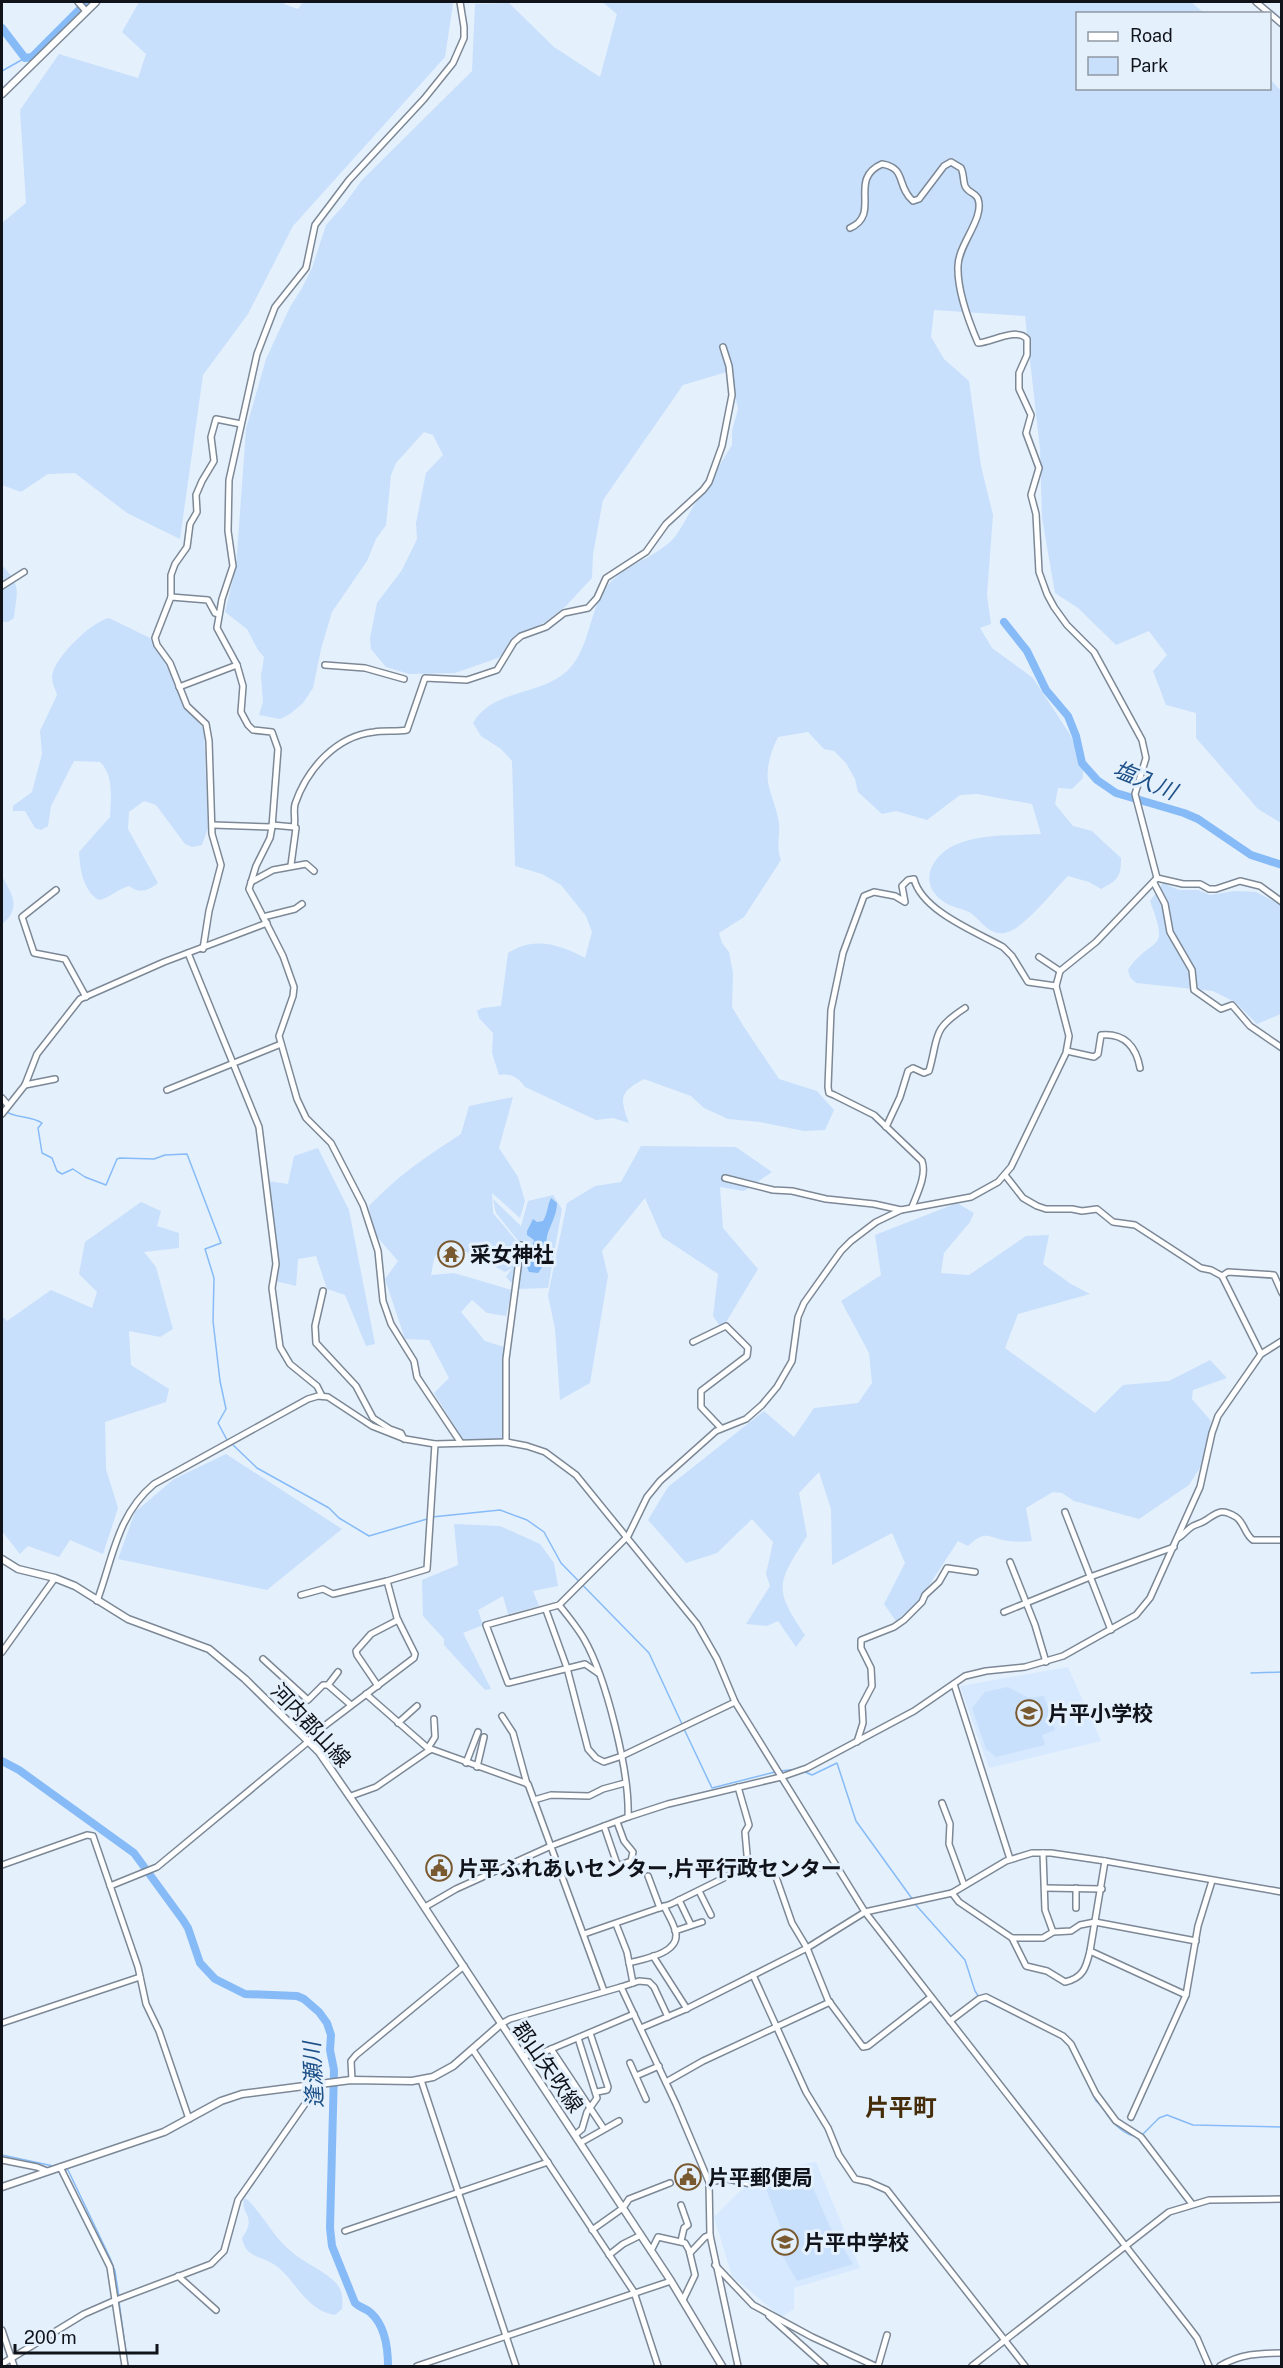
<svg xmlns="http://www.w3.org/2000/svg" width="1283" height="2368" viewBox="0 0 1283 2368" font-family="'Public Sans','Noto Sans JP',sans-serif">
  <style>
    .built { fill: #d6e9ff }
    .green { fill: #c8e0fb }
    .water { fill: #86bbf7 }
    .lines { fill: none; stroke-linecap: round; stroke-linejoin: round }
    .stream { stroke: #86bbf7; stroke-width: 1.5 }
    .river { stroke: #86bbf7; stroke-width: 8 }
    .minor-casing { stroke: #7c8896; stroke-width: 8 }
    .major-casing { stroke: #7c8896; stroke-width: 9 }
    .minor { stroke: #fff; stroke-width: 5 }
    .major { stroke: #fff; stroke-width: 6 }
    .labels { text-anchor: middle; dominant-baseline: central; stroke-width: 6; stroke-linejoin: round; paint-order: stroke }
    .poi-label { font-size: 21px; font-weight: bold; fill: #10141a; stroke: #e5f0fd; text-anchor: start }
    .street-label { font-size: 21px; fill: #10141a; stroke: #e5f0fd }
    .water-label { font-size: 22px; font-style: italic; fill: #1c5087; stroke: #e5f0fd }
    .quarter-label { font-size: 24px; font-weight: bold; fill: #452d09; stroke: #e5f0fd }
  </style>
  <rect width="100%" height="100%" fill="#e5f0fd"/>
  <g class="built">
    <polygon points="1068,1667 1101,1741 989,1768 960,1686"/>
    <polygon points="816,2162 860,2268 794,2288 794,2309 781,2317 732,2276 714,2217 759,2172"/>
  </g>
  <g class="green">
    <polygon points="139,2 284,2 284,4 298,9 303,2 450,2 453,4 445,57 293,226 248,314 203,375 180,539 127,513 75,473 48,474 21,492 2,485 2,223 26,203 20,110 59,54 138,78 146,54 122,32"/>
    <path d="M602,2H1191L1204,13L1078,14V88H1270V79L1281,91V823L1258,809L1196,738V713L1166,705L1153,671L1167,655L1149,631L1116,645L1078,608L1055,593L1042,518L1040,449L1025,316L934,310L931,337L944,359L969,381L981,466L993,515L987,595L991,624L980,628L992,648L1033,678L1071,736L1083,768V778L1072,789L1058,788L1055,804L1073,826L1092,831L1121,858C1121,877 1118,880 1101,889L1089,882L1068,876C1054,890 1025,927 1008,932C989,938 982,920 969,912C961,908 951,907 944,902C917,884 931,856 955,845C980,833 1014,836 1041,834L1032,804L977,794L960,795L927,820L896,811L882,814L858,792L855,779L846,763L834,751L824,749L808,732L778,737C771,751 766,767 768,782C770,794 777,809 779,823C780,836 776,847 781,860L744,917L719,933L722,943L729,952L733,973L732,1007L744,1027L779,1079L817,1091L834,1110L825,1130L804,1131L760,1122L728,1119L704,1108L691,1096L644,1079C620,1092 619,1097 629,1123L613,1118L596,1120L525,1087C518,1077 511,1073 499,1075L492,1053L493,1033L479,1018L477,1011L482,1008L501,1006L508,953C533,936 560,944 585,958L592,932L586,916L561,885L542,874L515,866L512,761L501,749L481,736L473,723C493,688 545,696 570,668C590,645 589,613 605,589C623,564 653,560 674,538C681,529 687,517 693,507C706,487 719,466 732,445V431L738,409L730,371L683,385L603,500L593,554L592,578L566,606L545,622L520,635L506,652L498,658L455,673L409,674L386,667L371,649L370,638L377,603L402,570L417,539L416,523L426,473L443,455L433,435L424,432L396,463L391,475L386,525L376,539L367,561L332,612L321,649L313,688L303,703L290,714L280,719L259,715L263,702L261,676L264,657L258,650L247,629L225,612L236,567L246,429L266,359L290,307L302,288L312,268L326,225L344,205L362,180L472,71L475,4L509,3L554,47L600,77L617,14Z"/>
    <path d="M2,565C22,587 17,590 14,618L8,622H2Z"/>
    <path d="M109,618L150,638L169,668L187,707L204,730L208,828L202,845L192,847L185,844L156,805L144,801L129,812L128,829L158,883C148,891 139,894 129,886C117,889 110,898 99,900C83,891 80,869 79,852L110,817C111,799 114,775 100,762L74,761L51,806L48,826L41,830L35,828L25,811H13V806L32,792L42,754L40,731L57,695C55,687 50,681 53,672C58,655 91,622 109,618Z"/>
    <path d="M2,876C13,895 21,909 2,924Z"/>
    <path d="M1163,883L1179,890H1198L1210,895L1234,891L1256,892L1281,905V1014L1257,1024L1235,1002L1213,991L1136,983L1130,977L1128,970C1152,934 1171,956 1150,901Z"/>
    <path d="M513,1097L499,1148L518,1177L525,1201L520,1218L492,1193L493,1213L519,1244L518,1252L513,1248L518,1254L520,1243L496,1213L493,1199L521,1226L528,1201L553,1195L562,1209L548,1288L517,1289L506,1277L512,1268L505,1272L445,1241L434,1259L431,1275L454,1273L512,1290L506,1316L487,1313L472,1300L461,1312L485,1341L504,1347V1439L466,1444L434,1393L449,1378L429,1340L405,1339L385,1279L398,1261L371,1230L369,1206C397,1176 427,1156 461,1134L469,1106Z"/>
    <polygon points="641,1146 736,1147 772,1172 744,1191 720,1187 723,1228 758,1269 722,1329 713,1316 718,1274 662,1237 645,1198 602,1251 608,1276 590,1383 560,1400 555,1329 548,1295 567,1203 595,1186 621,1182"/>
    <polygon points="318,1148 349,1210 375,1344 366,1346 345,1295 327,1289 316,1256 298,1259 296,1286 275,1281 268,1181 288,1184 294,1156"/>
    <polygon points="141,1202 161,1211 157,1226 179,1233 179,1248 144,1252 156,1267 173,1329 160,1337 129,1331 131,1365 169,1389 166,1402 105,1422 106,1469 118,1508 103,1554 70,1540 59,1557 28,1546 20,1554 2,1531 2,1316 7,1321 51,1290 92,1308 97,1292 79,1274 85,1242"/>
    <path d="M957,1203L974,1213L970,1222L944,1253L941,1273L969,1275L1026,1236L1049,1235L1043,1264L1071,1284L1090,1294L1018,1314L1005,1348L1095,1413L1123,1385L1169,1381L1210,1360L1227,1378L1193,1390L1192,1399L1211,1421L1203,1463L1189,1485L1139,1519L1074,1501L1062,1493L1053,1492L1026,1508L1032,1541C1022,1542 1012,1542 1003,1540C985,1536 985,1531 968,1546L958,1541L918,1602L896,1621L884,1604L905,1563L892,1533L832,1565L831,1509L819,1472L799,1493L807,1536C777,1584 773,1588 805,1635L796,1647L778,1621L767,1626L746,1624L770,1586L766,1574L773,1542L752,1519L717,1553L686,1563L648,1520L668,1487L764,1411L794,1437L814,1408L858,1403L872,1383L869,1353L841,1301L881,1275L875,1235Z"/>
    <polygon points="226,1454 342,1529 267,1590 118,1559 135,1512 174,1479"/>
    <polygon points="454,1524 500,1526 540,1544 554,1563 558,1586 533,1591 539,1606 508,1614 503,1596 478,1610 483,1625 463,1633 491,1689 485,1690 444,1645 444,1639 423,1616 422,1580 458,1565"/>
    <polygon points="1008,1687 1029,1698 1044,1696 1055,1730 1042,1735 1045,1745 996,1757 986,1749 972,1708 985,1692"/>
    <polygon points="811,2183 829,2225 853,2264 797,2281 771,2235 781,2228 765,2186"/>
    <path d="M244,2199H247C264,2216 274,2238 293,2253C306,2264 324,2270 336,2283C343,2291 343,2299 342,2309L335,2315C307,2310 299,2286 279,2268C264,2255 246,2260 242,2238C258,2215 240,2215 244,2199Z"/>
  </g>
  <path class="water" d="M551,1198L557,1203C557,1215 550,1225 547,1236C545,1248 548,1262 538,1273L529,1272L527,1267V1250L533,1245L534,1240L527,1235V1231L533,1219L537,1222L543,1221C548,1213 547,1206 551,1198Z"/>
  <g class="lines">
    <g class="stream">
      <polyline points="2,71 25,58"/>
      <path d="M2,1109C14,1119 30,1115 42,1123L38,1128L42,1153L52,1158L57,1171L62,1174L73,1169L85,1177L106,1185L117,1159L120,1158L154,1159L165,1155L187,1154L221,1243L205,1249L214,1278L213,1321L220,1381L226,1409L218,1423L227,1440"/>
      <polyline points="231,1443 257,1468 329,1508 339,1518 369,1536 427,1519"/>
      <polyline points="432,1517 500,1510 527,1520 544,1532 561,1563 649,1653 682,1724"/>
      <polyline points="1251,1673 1282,1672"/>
      <polyline points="684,1729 712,1788 775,1772"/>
      <polyline points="780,1771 799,1769"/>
      <polyline points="803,1771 812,1775 837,1763 856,1821 913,1900"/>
      <polyline points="915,1904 965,1960 975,1991 979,1997"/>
      <polyline points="984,2000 1012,2013"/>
      <polyline points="1079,2065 1085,2077"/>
      <polyline points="1091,2089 1096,2101 1103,2107"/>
      <path d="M1105,2111C1112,2123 1124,2135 1138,2137"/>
      <polyline points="1142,2135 1159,2118 1167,2115 1193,2125 1282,2127"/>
      <polyline points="2,2155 53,2166"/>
      <polyline points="64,2169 68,2170 110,2258 115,2271 119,2297"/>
      <polyline points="119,2302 128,2366"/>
    </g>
    <g class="river">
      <polyline points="2,28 25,58 32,57 87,2"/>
      <polyline points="1004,622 1027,651 1046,690 1068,716 1076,736 1082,763 1097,780 1116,793 1184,813 1198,819 1251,855 1282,865"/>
      <path d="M2,1761L19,1770L134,1853L183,1920L188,1928L200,1963L215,1979L245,1994L297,1996L304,1999L319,2012L327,2023L331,2035L330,2050L334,2070L330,2228L332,2246L355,2303C360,2308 366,2308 371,2313C385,2326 388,2349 388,2366"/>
    </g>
    <g class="minor-casing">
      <g id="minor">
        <polyline points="78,2 86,11"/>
        <polyline points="460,2 464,27 464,38 453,63 424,99 349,180 315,225 306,268 275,307 257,354 229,480 228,531 233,566 222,599 217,628 237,665 243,686 241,712 248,725 253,730 272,732 278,749 272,827 270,838 256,866 249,889 283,956 294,987 293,996 279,1036 297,1099 306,1118 331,1143 363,1205 378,1251 383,1301 391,1324 414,1361 417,1377 461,1443"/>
        <polyline points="1256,2 1282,24"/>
        <polyline points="2,586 24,572"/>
        <polyline points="171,597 171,575 175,564 187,547 190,524 197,512 196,495 202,481 214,461 211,437 216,419 241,424"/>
        <polyline points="325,665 365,668 404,679"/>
        <polyline points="179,687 237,665"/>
        <polyline points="213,825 272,827"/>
        <path d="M272,825L294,827C296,820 293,812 295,804C307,769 336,736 374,732C385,730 396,732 407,730L425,678L467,680L497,670L514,642L521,636L546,627L564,613L588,608L597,598L606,578L646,552L666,524L703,490L709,482L722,446L732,395L729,366L723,347"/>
        <polyline points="291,865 296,828"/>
        <polyline points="1157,878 1183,884 1200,884 1209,889 1216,889 1240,881 1260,886 1282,902"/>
        <polyline points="251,882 273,870 306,864 314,871"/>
        <polyline points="1154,883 1165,904 1170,932 1192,970 1194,990 1221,1009 1232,1005 1250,1026 1282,1048"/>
        <polyline points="56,890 22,917 34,953 65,959 86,997"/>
        <polyline points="263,917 295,909 302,904"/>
        <polyline points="203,949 209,911 221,865 212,834 209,741 206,724 187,706 170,663 157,645 155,638 171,597 208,600 215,613 219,614"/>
        <polyline points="188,953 259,1127 276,1264 272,1288 280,1347 290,1364 317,1386 322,1396"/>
        <polyline points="1039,957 1060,971"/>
        <path d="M1067,1051L1094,1057L1098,1054L1101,1035C1124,1033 1136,1046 1140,1068"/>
        <polyline points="25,1085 55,1079"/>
        <polyline points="167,1090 281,1044"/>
        <polyline points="2,1098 8,1105"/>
        <polyline points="2,1114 25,1085 37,1054 80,999 164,962 267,923"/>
        <path d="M886,1127L900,1097L908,1071L913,1068L924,1073L929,1071C939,1036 931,1030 965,1008"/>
        <polyline points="1005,1175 1023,1198 1037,1206 1046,1209 1072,1209 1082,1211 1097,1209 1113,1222 1135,1225 1201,1268 1211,1270 1222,1276 1261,1354"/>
        <polyline points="725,1178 773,1190 792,1191 826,1199 874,1204 901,1210"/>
        <path d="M912,1207C917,1194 927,1175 922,1161L874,1115L834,1095L829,1093L828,1087L831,1010L843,953L864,896L874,892L895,896L905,902L902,886L908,880L914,879C922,911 976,932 1003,947L1012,956L1028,982L1056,986"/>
        <polyline points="1222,1276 1228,1272 1274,1275 1282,1293"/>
        <polyline points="323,1291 315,1326 316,1343 356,1386 373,1418 390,1429 401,1433 404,1439"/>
        <polyline points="693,1342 726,1326 748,1348 747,1356 701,1391 701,1407 721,1428"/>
        <polyline points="506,1442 506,1359 521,1245"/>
        <polyline points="1065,1512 1111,1630"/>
        <path d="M1178,1538C1184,1535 1187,1529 1193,1526C1197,1524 1202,1523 1206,1520C1218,1512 1222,1508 1236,1517C1244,1522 1245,1535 1253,1540H1282"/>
        <polyline points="1010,1562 1035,1625 1046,1662"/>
        <polyline points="301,1595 323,1589 333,1594 387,1581"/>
        <path d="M97,1601C113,1558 117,1515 154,1484L308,1399L318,1396L328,1397L372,1426L405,1439L435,1444L506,1442L527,1446L545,1452L576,1475L697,1624L717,1659L735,1702L865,1912L1188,2326L1197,2338L1209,2366"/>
        <path d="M559,1605C568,1616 577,1627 584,1639C606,1677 630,1773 628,1817"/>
        <polyline points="546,1610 567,1668 588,1749 596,1758 604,1762 622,1756 735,1702"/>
        <polyline points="1004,1612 1090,1577 1174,1547"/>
        <polyline points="2,1652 55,1578"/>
        <polyline points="263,1659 308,1700 323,1685 328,1685"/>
        <polyline points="338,1672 328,1685 351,1705"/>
        <path d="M598,1673L585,1664L508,1683L486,1625L559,1605L628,1536L647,1497L660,1481L716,1431L746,1419L762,1405L777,1387L792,1361L798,1317L804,1303L841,1251L851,1241L876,1222L901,1210L971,1197L998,1182L1011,1167L1066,1053L1069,1036L1056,986L1060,971L1096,942L1157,878L1135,794L1146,758L1142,740L1094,652L1067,625L1054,607L1047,594L1039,572L1036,514L1031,495L1039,468L1026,433L1031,415L1019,389V373L1027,355V339C1017,327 992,342 978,343C969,322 957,289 958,266C958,245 985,218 978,199C976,193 968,193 965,186C963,181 964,174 961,168L951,162L944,166L919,199L913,201C896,186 907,168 882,164C847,179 882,214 850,228"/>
        <polyline points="954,1684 1010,1859"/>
        <polyline points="378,1686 357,1655 356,1651 371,1634 398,1620"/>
        <polyline points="366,1694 430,1750"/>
        <polyline points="502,1716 513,1733 527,1784"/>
        <polyline points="398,1723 417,1706"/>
        <polyline points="857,1742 863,1723 862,1705 872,1686 871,1668 861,1648 861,1640 894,1627 904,1620 922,1602 925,1595 939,1582 947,1568 975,1572"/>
        <polyline points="428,1748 435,1737 434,1719"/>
        <polyline points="466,1763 478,1732"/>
        <polyline points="477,1767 484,1737"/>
        <polyline points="738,1787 749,1825 745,1832 748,1866"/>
        <polyline points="351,1796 376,1787 431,1749 528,1784 604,1991"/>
        <polyline points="534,1800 551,1795 589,1796 603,1789 625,1783"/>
        <polyline points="942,1803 950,1824 949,1844 964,1885"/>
        <polyline points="604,1826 617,1864 620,1865 631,1861 633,1852 624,1841 617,1822"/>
        <polyline points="1043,1853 1045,1910 1053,1932"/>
        <polyline points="1105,1861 1090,1951 1186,1995"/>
        <polyline points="2,1865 87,1835 93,1836 138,1967 146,2004 159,2031 189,2119"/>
        <polyline points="648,1876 660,1908"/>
        <polyline points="110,1886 157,1867 309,1741 315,1733 414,1658 415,1654 397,1618 387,1581 427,1569 435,1444"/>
        <polyline points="1045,1888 1102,1889"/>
        <polyline points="1076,1888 1076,1908"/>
        <polyline points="699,1891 711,1915"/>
        <polyline points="952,1893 959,1902 1012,1938 1043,1938 1053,1932 1071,1931 1080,1925 1095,1922 1196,1941"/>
        <polyline points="679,1900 691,1925"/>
        <polyline points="425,1907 456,1889 551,1846 628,1817 668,1804 781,1777 807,1768 914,1711 965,1676 986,1671 1025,1667 1063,1656 1136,1615 1150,1598 1200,1487 1212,1433 1218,1416 1261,1354 1282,1341"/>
        <polyline points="616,1924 627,1952 633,1983"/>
        <polyline points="675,1931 702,1922"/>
        <path d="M584,1934L671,1904L748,1866C758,1866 770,1869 776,1877L792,1923L807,1948L828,2000L863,2047L868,2046L931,1997"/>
        <path d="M1012,1938L1026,1966L1047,1971L1065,1982C1083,1978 1086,1968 1090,1951"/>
        <polyline points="653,1956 687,2009"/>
        <path d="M629,1963C643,1959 678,1954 676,1934C675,1925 668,1915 664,1906"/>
        <polyline points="753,1975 806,2092 828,2128 839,2155 855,2179 869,2182 887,2190 1025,2366"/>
        <polyline points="621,1987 639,1981 649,1982 654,1987 668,2017"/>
        <polyline points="950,2021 979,1999 986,1997 1063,2036 1071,2044 1096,2094 1116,2121 1141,2137 1192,2204"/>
        <polyline points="2,2023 140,1977"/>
        <polyline points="501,2024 510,2019 621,1987 676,2104 709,2182 710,2235 738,2366"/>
        <polyline points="641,2028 686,2009 807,1948 865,1912 952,1893 1006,1861 1032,1853 1051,1853 1105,1861 1282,1892"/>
        <polyline points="590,2033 608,2087 607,2090 597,2092"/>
        <polyline points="551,2049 604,2129"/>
        <polyline points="473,2050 634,2292 658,2366"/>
        <polyline points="523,2056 544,2052 634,2014"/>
        <polyline points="630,2063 646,2099"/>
        <polyline points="636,2076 659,2066"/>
        <polyline points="352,2080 351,2061 356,2055 464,1966"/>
        <polyline points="421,2080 516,2366"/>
        <polyline points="666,2082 703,2061 830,2002"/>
        <polyline points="1131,2117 1186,1995 1198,1926 1212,1881"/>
        <polyline points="575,2135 582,2129 587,2112 597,2098 578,2038"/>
        <polyline points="580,2143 619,2121"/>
        <polyline points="2,2160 37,2167 47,2171"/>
        <polyline points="60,2167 110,2267 125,2366"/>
        <polyline points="709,2182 728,2179 751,2184"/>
        <polyline points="592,2230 623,2208 629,2199 670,2183"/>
        <polyline points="345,2231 548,2162"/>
        <polyline points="681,2241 684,2228 688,2225 681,2205"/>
        <polyline points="651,2251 658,2237 685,2243 689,2250 695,2275 683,2300"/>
        <polyline points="690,2253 705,2237 710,2235"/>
        <polyline points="609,2255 623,2244 641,2235"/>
        <polyline points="715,2265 753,2305 812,2337 875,2366"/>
        <polyline points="178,2276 216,2310"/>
        <polyline points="769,2316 825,2366"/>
        <polyline points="2,2330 14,2366"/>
        <polyline points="2,2364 84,2314 116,2300 211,2264 224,2251 238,2200 307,2101 307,2085"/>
        <polyline points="417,2366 671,2281"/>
        <polyline points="878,2366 887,2335"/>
        <polyline points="972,2366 1169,2212 1209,2200 1282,2199"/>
        <path d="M1220,2366C1240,2354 1259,2353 1282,2353"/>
      </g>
    </g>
    <g class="major-casing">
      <g id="major">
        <polyline points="2,94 96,2"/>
        <polyline points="2,1559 18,1569 55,1578 75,1586 128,1619 209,1649 245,1679 319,1752 396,1864 671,2281 722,2366"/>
        <polyline points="2,2187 164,2132 221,2101 242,2094 351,2080 412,2081 433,2077 453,2066 501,2024"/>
      </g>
    </g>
    <use href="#minor" class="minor"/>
    <use href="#major" class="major"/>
  </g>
  <defs>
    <g id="temple-ring" transform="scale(1.35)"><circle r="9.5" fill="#e5f0fd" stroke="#79592f" stroke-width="1.5"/><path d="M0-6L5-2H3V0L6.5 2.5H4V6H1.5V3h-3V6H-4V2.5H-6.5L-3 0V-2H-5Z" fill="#79592f"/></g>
    <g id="school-ring" transform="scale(1.35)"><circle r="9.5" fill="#e5f0fd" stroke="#79592f" stroke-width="1.5"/><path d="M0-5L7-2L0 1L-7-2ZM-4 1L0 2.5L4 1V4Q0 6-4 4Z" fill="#79592f"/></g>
    <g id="civic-ring" transform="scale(1.35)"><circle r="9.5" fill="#e5f0fd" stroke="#79592f" stroke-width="1.5"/><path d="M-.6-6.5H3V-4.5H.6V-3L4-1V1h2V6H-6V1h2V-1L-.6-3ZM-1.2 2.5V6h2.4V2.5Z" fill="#79592f"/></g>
  </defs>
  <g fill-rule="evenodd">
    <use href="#temple-ring" x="451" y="1254"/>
    <use href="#school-ring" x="1029" y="1713"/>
    <use href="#civic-ring" x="439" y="1868"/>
    <use href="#civic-ring" x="688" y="2177"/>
    <use href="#school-ring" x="785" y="2242"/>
  </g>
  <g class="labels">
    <g class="poi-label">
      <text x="470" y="1254">采女神社</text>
      <text x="1048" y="1713">片平小学校</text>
      <text x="458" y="1868">片平ふれあいセンター,片平行政センター</text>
      <text x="708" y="2177">片平郵便局</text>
      <text x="804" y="2242">片平中学校</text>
    </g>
    <g class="street-label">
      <text transform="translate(311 1725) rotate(47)">河内郡山線</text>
      <text transform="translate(548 2067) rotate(55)">郡山矢吹線</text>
    </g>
    <g class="water-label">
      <text transform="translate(1145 780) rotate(22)">塩入川</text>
      <text transform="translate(313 2075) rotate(-93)">逢瀬川</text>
    </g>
    <g class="quarter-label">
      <text x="901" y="2107">片平町</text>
    </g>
  </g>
  <rect width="1283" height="2368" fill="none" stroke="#10141a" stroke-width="6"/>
  <rect x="1076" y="12" width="195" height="78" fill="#e5f0fd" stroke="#9098a2" stroke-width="1.5"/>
  <rect x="1088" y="32" width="30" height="9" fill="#ffffff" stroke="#9098a2" stroke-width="1.5"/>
  <text x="1130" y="42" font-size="18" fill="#10141a">Road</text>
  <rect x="1088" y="57" width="30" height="18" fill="#c8e0fb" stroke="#9098a2" stroke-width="1.5"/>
  <text x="1130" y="72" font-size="18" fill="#10141a">Park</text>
  <path d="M15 2344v9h142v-9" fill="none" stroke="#10141a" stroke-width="3"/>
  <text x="24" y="2344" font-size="18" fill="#10141a" stroke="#e5f0fd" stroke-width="4.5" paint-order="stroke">200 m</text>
</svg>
